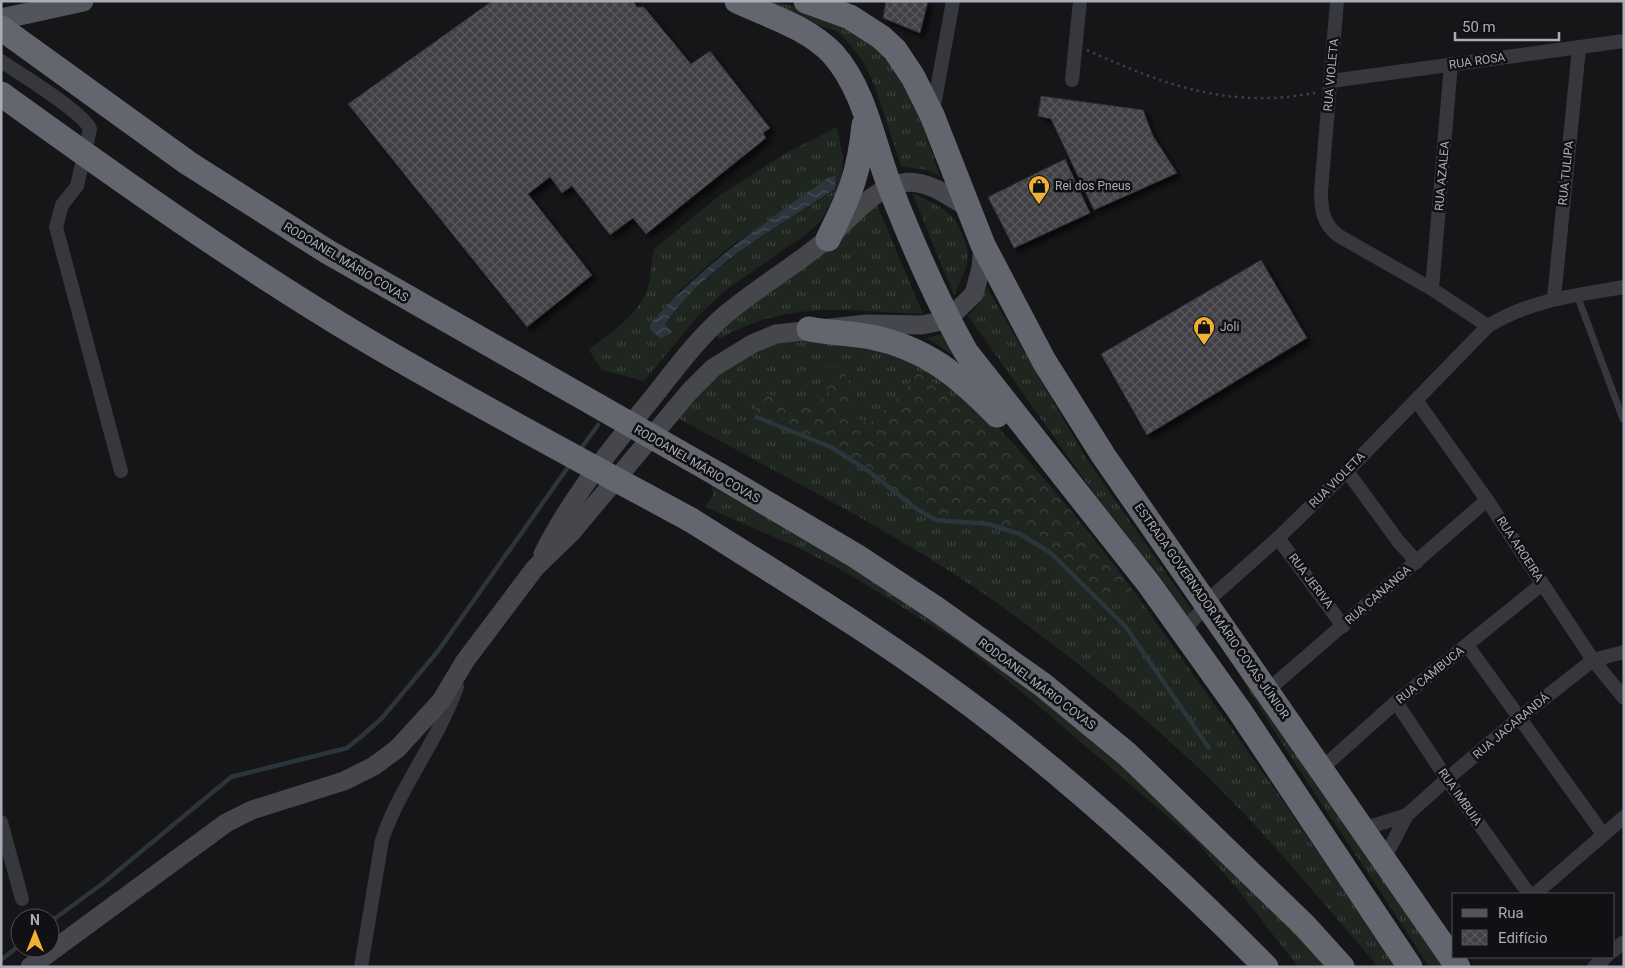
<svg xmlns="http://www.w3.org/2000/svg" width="1625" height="968" viewBox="0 0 1625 968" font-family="Roboto,sans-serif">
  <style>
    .grass { fill: url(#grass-tufts); fill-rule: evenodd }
    .forest { fill: url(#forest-crowns) }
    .water { fill: url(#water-waves) }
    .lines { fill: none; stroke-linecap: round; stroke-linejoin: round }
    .stream { stroke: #2c353c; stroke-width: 4.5 }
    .building { fill: url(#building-cross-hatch); stroke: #303034; filter: url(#shadow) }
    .path { stroke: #3d3f44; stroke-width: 2.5; stroke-dasharray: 2.5 4; stroke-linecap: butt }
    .lane { stroke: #37383d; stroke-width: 7 }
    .street { stroke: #37383d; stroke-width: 14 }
    .secondary { stroke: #45474d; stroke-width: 19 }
    .primary { stroke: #53555c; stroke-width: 21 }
    .highway { stroke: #63666e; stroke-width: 25 }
    .highway-bridge { stroke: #63666e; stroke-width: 25 }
    .labels { text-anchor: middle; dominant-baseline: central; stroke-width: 5; stroke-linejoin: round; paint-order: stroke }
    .street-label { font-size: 12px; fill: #a8adb8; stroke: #111113 }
    .poi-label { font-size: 12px; fill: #a8adb8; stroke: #111113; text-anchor: start }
  </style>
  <defs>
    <pattern id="grass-tufts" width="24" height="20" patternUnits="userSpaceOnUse" patternTransform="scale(1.25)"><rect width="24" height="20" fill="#1e261f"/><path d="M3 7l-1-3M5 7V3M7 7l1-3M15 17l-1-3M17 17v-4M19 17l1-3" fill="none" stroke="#3c433d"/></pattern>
    <pattern id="forest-crowns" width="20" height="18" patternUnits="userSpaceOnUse" patternTransform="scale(1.25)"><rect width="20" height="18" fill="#1e261f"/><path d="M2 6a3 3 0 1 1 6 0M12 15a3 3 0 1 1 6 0" fill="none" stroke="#3c433d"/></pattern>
    <pattern id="water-waves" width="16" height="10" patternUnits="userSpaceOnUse" patternTransform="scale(1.25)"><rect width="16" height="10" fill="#2c353c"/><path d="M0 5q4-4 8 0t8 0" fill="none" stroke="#485056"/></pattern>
    <pattern id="building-cross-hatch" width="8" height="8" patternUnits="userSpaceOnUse" patternTransform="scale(1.25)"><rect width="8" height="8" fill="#404145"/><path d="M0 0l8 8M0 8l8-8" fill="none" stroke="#595a5e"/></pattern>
    <filter id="shadow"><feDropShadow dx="4.5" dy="4.5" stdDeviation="2.5" flood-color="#0009"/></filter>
  </defs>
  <rect width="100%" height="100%" fill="#161618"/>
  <g class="grass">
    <polygon points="757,1 773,1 820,13 885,50 920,118 940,176 926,170 901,166 874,84 862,60 846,40 837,31 790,16"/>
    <path d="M837,127L843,158L841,182L821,221L805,235L727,289L698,316L644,381L602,370L589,350C611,332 642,313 649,284C652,273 651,261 654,249L719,196L786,153ZM836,176L835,190C775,229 708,265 664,324L678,292L723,252L829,177Z"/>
    <path d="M912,193C936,204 953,210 963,236C966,244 969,253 967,262C965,273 959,284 954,295Z"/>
    <path d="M877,205L923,314C847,311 789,299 719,339L715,334Z"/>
    <polygon points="987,288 1086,458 1191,609 1189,619 1162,579 1096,496 968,316 979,304"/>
    <polygon points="945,333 962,361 927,338"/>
    <path d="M792,338L879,341L968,395L962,404L918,371L902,394L870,423L849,416L829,396L801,406L767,394L756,417L831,447L936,520L988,524L1020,534L1117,592L1141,601L1274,788L1396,967H1378C1336,917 1294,868 1250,820C1182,747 1102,681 1022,621C915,541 793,482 676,417C716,375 736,357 792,338Z"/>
    <polygon points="711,479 990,638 1336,967 1298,967 1240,892 1196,841 1034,702 963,645 849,574 795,546 705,507 713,495"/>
    <path d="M1228,655L1446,967H1429C1363,862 1290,762 1228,655Z"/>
  </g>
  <path class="forest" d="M841,365L856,398L849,416L870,423L902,394L918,371L962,404L968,395C1030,460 1088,528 1141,601L1117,592L1100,601L1047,550L1020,534L988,524L936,520L918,510L867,470L831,447L756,417V400L768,394L801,406L829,396L822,369Z"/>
  <path class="water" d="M836,176L835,189C775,229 707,264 665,324L672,332L661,339L650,329V324C702,265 765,222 829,177Z"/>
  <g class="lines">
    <g class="stream">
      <polyline points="756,417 831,447 867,470 918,510 936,520 988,524 1020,534 1051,553 1125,626 1209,748"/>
      <polyline points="580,450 598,425"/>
      <polyline points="50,922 102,884 231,777 347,748 363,735 382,718 438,651 571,463"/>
      <polyline points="1,960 20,945"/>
    </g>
  </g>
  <g class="building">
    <polygon points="492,1 633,1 637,7 644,7 691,64 710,51 770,128 763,133 766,138 646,234 633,218 610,235 572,186 562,193 550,177 528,194 592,275 527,327 348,104"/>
    <polygon points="886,1 928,1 920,33 883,18"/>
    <polygon points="1041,96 1143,110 1153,136 1177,173 1094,210 1051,119 1038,116"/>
    <polygon points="1065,159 1090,213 1014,248 988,197"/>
    <polygon points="1261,260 1307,338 1147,435 1101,354"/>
  </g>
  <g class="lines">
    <path class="path" d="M1087,50C1147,77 1202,100 1270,98C1285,98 1301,95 1315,93"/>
    <polyline class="lane" points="1577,295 1623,419"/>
    <g class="street">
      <path d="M1337,1L1321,191C1321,211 1323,224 1339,236L1432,289L1488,326"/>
      <path d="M1,61C20,74 83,112 90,129L77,186L62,205L56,227L121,471"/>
      <polyline points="1072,80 1080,1"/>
      <polyline points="1331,81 1624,41"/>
      <polyline points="933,111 953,1"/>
      <polyline points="1432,289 1451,64"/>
      <polyline points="1554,298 1579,48"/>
      <polyline points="1416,400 1487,500 1593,660 1624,698"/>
      <polyline points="1347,471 1398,541 1417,562"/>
      <polyline points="1278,538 1343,626"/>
      <path d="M1183,632L1215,594L1278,538L1347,471L1488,326C1530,300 1576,295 1624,287"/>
      <polyline points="1467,645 1603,834"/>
      <polyline points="1268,690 1487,500"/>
      <polyline points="1396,702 1447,779 1529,894"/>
      <polyline points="1321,769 1396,702 1542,584"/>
      <polyline points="1,822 22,899"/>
      <polyline points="1363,829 1407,815"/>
      <polyline points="1384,859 1407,815 1447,779 1518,719 1593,660 1624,652"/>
      <polyline points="1535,894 1624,817"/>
      <polyline points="1614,950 1624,942"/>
      <path d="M361,967L382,840C400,786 438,741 457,687"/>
      <polyline points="1594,967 1606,957"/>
    </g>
    <g class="secondary">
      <path d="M543,554C572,496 613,446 654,396C676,368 699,337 726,314C758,287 795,266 827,239C850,220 871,189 902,183C925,178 949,196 968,208"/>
      <polyline points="30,967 226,823 252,810 344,781 374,766 397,749 441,701 465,661 535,568 572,532 689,392 713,368 752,344 776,334 867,324 922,325 947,320 974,294 981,268 983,245"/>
    </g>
    <polyline class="primary" points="1,19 83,1"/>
    <g class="highway">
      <path d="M737,1C769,16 809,28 833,54C865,90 873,143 890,187C912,243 936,299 966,352L1149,584L1239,710L1410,967"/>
      <polyline points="806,1 850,17 881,37 895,50 913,77 932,115 983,245 1044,361 1103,455 1458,967"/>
      <path d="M828,239C850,195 859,174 864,125"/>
      <path d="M809,329C829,333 851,333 871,337C926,348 959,376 997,415"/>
      <polyline points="719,475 856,556 935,608 1043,685 1127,754 1304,925 1342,967"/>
      <path d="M691,520C791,583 893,645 987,717C1086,793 1178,878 1266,967"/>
    </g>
    <g class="highway-bridge">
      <polyline points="1,28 188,163 328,252 719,475"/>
      <path d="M1,94C120,180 240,265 366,340C473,403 582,461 691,520"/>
    </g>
  </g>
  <defs>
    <g id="shop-pin" transform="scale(1.125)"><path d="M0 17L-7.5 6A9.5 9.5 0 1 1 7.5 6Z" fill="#f2b134" stroke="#111113"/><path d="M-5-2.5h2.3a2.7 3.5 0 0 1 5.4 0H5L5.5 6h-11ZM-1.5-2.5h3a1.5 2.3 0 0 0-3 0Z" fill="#111"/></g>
  </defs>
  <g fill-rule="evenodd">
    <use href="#shop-pin" x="1039" y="186"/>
    <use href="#shop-pin" x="1204" y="327"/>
  </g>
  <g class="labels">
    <g class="street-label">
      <text transform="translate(1477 61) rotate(-8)">RUA ROSA</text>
      <text transform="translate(1331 75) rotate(-85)">RUA VIOLETA</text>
      <text transform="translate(1566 173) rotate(-84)">RUA TULIPA</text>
      <text transform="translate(1442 176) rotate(-85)">RUA AZALEA</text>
      <text transform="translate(346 262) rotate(31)">RODOANEL MÁRIO COVAS</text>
      <text transform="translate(697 464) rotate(30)">RODOANEL MÁRIO COVAS</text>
      <text transform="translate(1337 480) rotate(-45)">RUA VIOLETA</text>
      <text transform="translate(1520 549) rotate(57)">RUA AROEIRA</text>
      <text transform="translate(1311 581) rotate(53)">RUA JERIVA</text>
      <text transform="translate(1378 595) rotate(-41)">RUA CANANGA</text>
      <text transform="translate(1212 611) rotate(55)">ESTRADA GOVERNADOR MÁRIO COVAS JÚNIOR</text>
      <text transform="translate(1430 675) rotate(-39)">RUA CAMBUCA</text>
      <text transform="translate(1037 684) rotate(37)">RODOANEL MÁRIO COVAS</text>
      <text transform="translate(1511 726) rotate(-40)">RUA JACARANDÁ</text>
      <text transform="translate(1460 797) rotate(55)">RUA IMBUIA</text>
    </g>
    <g class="poi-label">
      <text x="1055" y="186">Rei dos Pneus</text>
      <text x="1220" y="327">Joli</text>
    </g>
  </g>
  <rect width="1625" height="968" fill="none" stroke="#a8adb8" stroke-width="5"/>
  <rect x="1452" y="893" width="162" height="65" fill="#111113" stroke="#4d4f55"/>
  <rect x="1462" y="909" width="25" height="8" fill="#53555c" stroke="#4d4f55"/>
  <text x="1498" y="918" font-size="15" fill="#a8adb8">Rua</text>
  <rect x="1462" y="930" width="25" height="15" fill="url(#building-cross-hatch)" stroke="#4d4f55"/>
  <text x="1498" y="943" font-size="15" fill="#a8adb8">Edifício</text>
  <g transform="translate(35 933)"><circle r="24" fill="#111113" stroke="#4d4f55"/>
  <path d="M0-4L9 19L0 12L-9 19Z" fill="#f2b134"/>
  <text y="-8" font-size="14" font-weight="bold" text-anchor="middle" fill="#a8adb8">N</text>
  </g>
  <path d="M1455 32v8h104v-8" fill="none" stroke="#a8adb8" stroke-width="2.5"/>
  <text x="1462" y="32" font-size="15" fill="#a8adb8" stroke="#111113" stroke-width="4" paint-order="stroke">50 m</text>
</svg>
